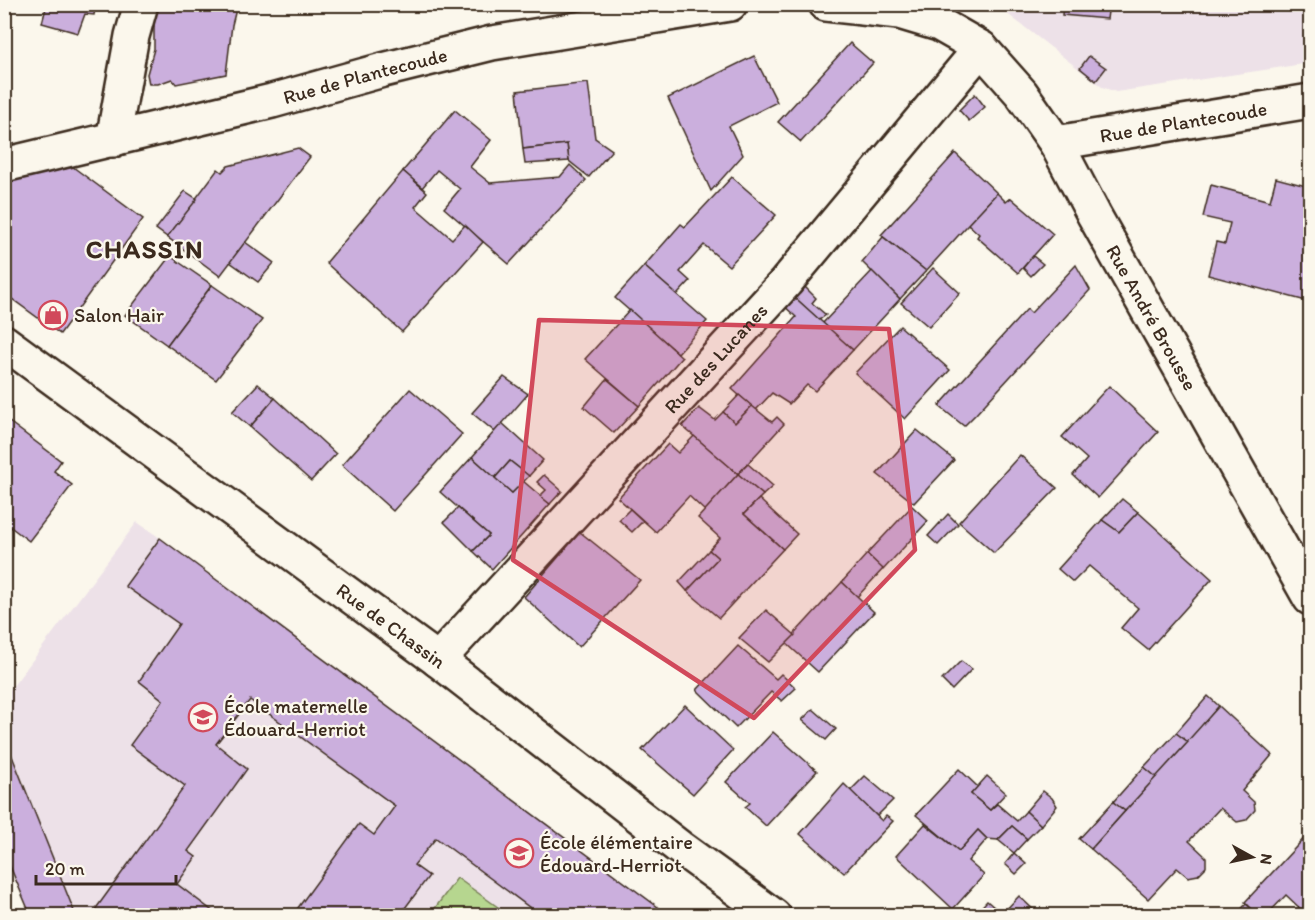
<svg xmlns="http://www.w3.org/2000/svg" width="1315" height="920" viewBox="0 0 1315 920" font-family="Itim,sans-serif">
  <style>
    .built { fill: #ede1e8 }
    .green { fill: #b6d68f; stroke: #788056; stroke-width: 1.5 }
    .building { fill: #cbafdd; stroke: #3b2a1e; stroke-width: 1.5 }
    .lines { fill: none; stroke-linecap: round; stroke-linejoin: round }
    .minor-casing { stroke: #3b2a1e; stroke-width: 38 }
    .minor { stroke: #fbf7ec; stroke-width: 33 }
    .marked { fill: #d1495b; fill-opacity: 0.2; stroke: #d1495b; stroke-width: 4.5; stroke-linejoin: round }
    .labels { text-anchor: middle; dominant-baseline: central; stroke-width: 4.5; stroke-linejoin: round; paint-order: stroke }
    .street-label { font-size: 20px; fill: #3b2a1e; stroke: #fbf7ec }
    .poi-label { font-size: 20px; fill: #3b2a1e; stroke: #fbf7ec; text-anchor: start }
    .district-label { font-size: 26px; font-weight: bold; letter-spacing: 1.5px; fill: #3b2a1e; stroke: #fbf7ec }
  </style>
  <rect width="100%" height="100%" fill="#fbf7ec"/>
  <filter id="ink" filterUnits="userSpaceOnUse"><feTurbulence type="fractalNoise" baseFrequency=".0167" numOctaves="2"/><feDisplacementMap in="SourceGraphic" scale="12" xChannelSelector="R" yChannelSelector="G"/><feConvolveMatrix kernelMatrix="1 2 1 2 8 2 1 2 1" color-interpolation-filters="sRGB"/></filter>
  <g filter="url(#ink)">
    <g class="built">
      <polygon points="996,5 1310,5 1310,63 1116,92 1102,87"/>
      <polygon points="137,522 160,538 670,915 76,915 5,736 4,698"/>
    </g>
    <polygon class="green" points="457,878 509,915 430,915"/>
    <g class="building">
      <polygon points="47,4 96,4 94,15 85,14 78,33 42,23"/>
      <polygon points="157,4 237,5 232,25 226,74 176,84 172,79 158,84 149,84 147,74 154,49 154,14"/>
      <polygon points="1063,4 1109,4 1107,19 1062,15"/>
      <polygon points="850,43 873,63 801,142 778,122"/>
      <polygon points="754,56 777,102 729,126 743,155 711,191 668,98"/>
      <polygon points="1089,56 1106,68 1096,81 1080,68"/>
      <polygon points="588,83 595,138 612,150 589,177 569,161 567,144 523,149 517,91"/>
      <polygon points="975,94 985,107 969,121 959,110"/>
      <polygon points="455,110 491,140 470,167 490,183 560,177 570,165 586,180 509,264 444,208 460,189 437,170 422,188 403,171"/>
      <polygon points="567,144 569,161 525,164 523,149"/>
      <polygon points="298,148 310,157 220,276 167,237 218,169 222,172 228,166"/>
      <polygon points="955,153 997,193 926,271 881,235"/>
      <polygon points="73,167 143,219 60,334 4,293 4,182"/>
      <polygon points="403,171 427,192 415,207 452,239 465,225 483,242 402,332 326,263"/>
      <polygon points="732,177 776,215 729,266 704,245 680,272 690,281 677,295 644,266 681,224 685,227"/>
      <polygon points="1276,178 1310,187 1310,302 1208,275 1216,242 1225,244 1230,223 1203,217 1211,185 1270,201"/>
      <polygon points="185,191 197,199 167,237 156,229"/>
      <polygon points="997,193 1006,202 1011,198 1053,234 1018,273 977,237 979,234 968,224"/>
      <polygon points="883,237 926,271 900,299 862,262"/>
      <polygon points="245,242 274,263 258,282 230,262"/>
      <polygon points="170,256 212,285 167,345 125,315"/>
      <polygon points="1033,256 1043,264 1031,276 1023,268"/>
      <polygon points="1076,265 1090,290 976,414 964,426 939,406 1027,309 1031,313"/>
      <polygon points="644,266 707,321 678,353 615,298"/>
      <polygon points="933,268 960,293 929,327 901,303"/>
      <polygon points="872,271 900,299 853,350 822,324"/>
      <polygon points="800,282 816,298 812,303 826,315 819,320 790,293"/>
      <polygon points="212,285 262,320 216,380 167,345"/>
      <polygon points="790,293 853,350 815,391 807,385 789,404 772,393 756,410 732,389 796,317 780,302"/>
      <polygon points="630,310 682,357 639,406 585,359"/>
      <polygon points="900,326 950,370 905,419 855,373"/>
      <polygon points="504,377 528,394 495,432 472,413"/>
      <polygon points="607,379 639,406 614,433 584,407"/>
      <polygon points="258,384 275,398 250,427 232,412"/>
      <polygon points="1109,386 1158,432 1098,498 1073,475 1087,459 1062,437"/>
      <polygon points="410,389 462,434 393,511 342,465"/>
      <polygon points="739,395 752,406 735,423 723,412"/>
      <polygon points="275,398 336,454 311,481 250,427"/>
      <polygon points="752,406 772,422 777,417 784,424 738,474 682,426 699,408 715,420 723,412 735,423"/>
      <polygon points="4,418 61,461 54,471 72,485 29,541 4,522"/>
      <polygon points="502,423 543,460 529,476 510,461 495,478 472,457"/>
      <polygon points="917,430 954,460 914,503 877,474"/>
      <polygon points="694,436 738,474 705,511 689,496 656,532 618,498 668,444 678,453"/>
      <polygon points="1020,455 1057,488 994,553 959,522"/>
      <polygon points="472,457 512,493 523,481 550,504 492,569 473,551 489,535 440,492"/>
      <polygon points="510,461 529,476 512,493 495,478"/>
      <polygon points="748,464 773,486 763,495 738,474"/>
      <polygon points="738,474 763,495 744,514 783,549 719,618 687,591 718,558 709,550 720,538 698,518"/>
      <polygon points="544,475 562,491 550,504 540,496 546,490 537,482"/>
      <polygon points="759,499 797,534 783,549 744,514"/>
      <polygon points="1122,499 1138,512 1119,532 1102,520"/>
      <polygon points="912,506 928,521 883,570 867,554"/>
      <polygon points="458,508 489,535 473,551 444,522"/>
      <polygon points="630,509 643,521 632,532 619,520"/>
      <polygon points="1138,512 1212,579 1148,650 1121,628 1138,608 1089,566 1073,582 1058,569 1102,520 1119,532"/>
      <polygon points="948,514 958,524 938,545 928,536"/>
      <polygon points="580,532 640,580 579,647 524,597"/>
      <polygon points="160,538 670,916 541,916 436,838 414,865 429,876 399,916 292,916 359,824 374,835 395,806 250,700 216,744 247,769 188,851 196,857 177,884 219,916 94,916 92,914 185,786 130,745 163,700 139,681 179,624 125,586"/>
      <polygon points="709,550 718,558 687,591 679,582"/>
      <polygon points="867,554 883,569 857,597 842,582"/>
      <polygon points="842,582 874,612 818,672 786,643"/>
      <polygon points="766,610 795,635 768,662 739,638"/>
      <polygon points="738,646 776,679 781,674 796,688 782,701 771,692 736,728 697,690"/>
      <polygon points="961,661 972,669 952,690 942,680"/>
      <polygon points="1208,696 1219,706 1188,742 1176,733"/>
      <polygon points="685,705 733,750 693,794 642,750"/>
      <polygon points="1219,706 1272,755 1242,791 1254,802 1255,810 1246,820 1237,822 1220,808 1189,841 1206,857 1206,867 1198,875 1188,877 1177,868 1148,899 1091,849"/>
      <polygon points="813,709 836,729 826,740 802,720"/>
      <polygon points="773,732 817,771 766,826 745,807 750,803 726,782"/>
      <polygon points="1176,733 1188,742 1156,777 1144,767"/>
      <polygon points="4,736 76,916 31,916 4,852"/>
      <polygon points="1144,767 1156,777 1125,811 1113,802"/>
      <polygon points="959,769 978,787 971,794 990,810 997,804 1017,821 1026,811 1041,825 1027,839 1012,826 998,840 987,839 978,830 959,851 916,815"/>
      <polygon points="865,776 893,800 877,816 850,791"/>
      <polygon points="987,776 1006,793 990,810 971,794"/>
      <polygon points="844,784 882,821 886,816 893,821 844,873 800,834"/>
      <polygon points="1043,791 1052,798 1057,806 1041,825 1026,811"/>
      <polygon points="1113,802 1125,811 1091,849 1079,839"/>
      <polygon points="925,824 959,851 978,830 987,839 968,861 984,875 953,909 896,856"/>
      <polygon points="1012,826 1027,839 1014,853 998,840"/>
      <polygon points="1310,832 1310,916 1308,916 1286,895 1266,916 1259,916 1245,902"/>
      <polygon points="1014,853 1026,864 1016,874 1005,864"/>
      <polygon points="1019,896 1040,916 973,916 987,901 1002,914"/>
      <polygon points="1246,904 1259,916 1235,916"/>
    </g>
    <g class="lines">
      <g class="minor-casing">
        <g id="minor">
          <path id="s1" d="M826,4L899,12L939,24L981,48L1021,93L1056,143L1094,215L1310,598"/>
          <polyline points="113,140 132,36 141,4"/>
          <path id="s2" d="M1056,143L1310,101"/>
          <path id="s3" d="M4,165L272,101L383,70L492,43L730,4"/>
          <path id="s4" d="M4,342L438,660L679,847L774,916"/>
          <path id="s5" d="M438,660L786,282L981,48"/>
        </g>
      </g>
      <use href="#minor" class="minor"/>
    </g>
  </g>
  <path class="marked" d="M539,320L889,329L915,550L754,718L513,560Z"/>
  <defs>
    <g id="shop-ring" transform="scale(1.5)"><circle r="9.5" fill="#fbf7ec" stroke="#d1495b" stroke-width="1.5"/><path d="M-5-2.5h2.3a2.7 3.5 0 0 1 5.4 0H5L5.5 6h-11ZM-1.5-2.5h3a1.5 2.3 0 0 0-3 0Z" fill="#d1495b"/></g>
    <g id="school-ring" transform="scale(1.5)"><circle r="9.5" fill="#fbf7ec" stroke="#d1495b" stroke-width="1.5"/><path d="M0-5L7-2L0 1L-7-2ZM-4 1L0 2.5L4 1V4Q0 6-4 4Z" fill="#d1495b"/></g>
  </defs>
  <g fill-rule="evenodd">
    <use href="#shop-ring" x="53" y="315"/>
    <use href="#school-ring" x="203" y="717"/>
    <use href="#school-ring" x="519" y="853"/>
  </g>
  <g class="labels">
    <g class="street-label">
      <text stroke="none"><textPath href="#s3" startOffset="372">Rue de Plantecoude</textPath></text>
      <text stroke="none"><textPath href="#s2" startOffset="129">Rue de Plantecoude</textPath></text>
      <text stroke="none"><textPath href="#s1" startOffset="484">Rue André Brousse</textPath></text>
      <text stroke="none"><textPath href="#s5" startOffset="410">Rue des Lucanes</textPath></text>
      <text stroke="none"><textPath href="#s4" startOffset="480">Rue de Chassin</textPath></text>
    </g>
    <g class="poi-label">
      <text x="74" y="315">Salon Hair</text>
      <text x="224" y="706">École maternelle<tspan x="224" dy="23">Édouard-Herriot</tspan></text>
      <text x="540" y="842">École élémentaire<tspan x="540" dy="23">Édouard-Herriot</tspan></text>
    </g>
    <g class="district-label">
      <text x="145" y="249">CHASSIN</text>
    </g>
  </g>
  <rect width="1315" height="920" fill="none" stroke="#fbf7ec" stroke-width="24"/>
  <rect x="12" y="12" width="1291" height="896" fill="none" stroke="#3b2a1e" stroke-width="2" filter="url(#ink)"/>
  <g transform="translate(1252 857) rotate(98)" stroke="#fbf7ec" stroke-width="4.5" paint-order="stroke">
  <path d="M0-4.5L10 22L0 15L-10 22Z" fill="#3b2a1e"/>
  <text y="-9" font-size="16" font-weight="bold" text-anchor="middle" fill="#3b2a1e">N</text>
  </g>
  <path d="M36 875v9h140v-9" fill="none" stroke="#3b2a1e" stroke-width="3"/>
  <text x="45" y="875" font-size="18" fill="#3b2a1e" stroke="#fbf7ec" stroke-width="4.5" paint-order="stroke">20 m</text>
</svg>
